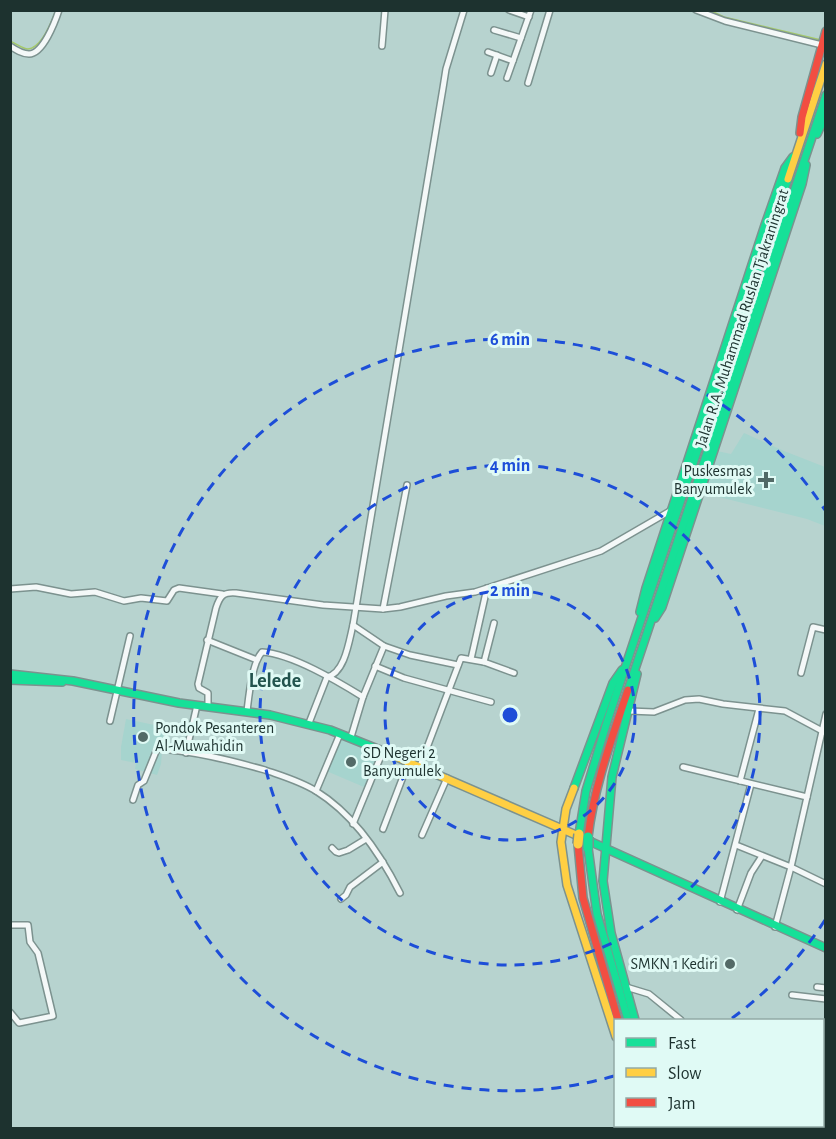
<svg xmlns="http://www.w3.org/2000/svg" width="836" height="1139" viewBox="0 0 836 1139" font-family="'Alegreya Sans',sans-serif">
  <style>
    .built { fill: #a6d4ce }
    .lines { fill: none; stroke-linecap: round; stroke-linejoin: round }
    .stream { stroke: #a4c969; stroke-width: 1.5 }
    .street-casing { stroke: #7c928f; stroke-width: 8 }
    .fast-casing { stroke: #7c928f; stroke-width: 10 }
    .slow-casing { stroke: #7c928f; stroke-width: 10 }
    .jam-casing { stroke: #7c928f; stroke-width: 10 }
    .street { stroke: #f4f8f8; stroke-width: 5 }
    .fast { stroke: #16e098; stroke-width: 7 }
    .slow { stroke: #ffcf43; stroke-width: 7 }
    .jam { stroke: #f24e42; stroke-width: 7 }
    .fast-bridge-casing { stroke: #7c928f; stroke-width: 12; stroke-linecap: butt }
    .slow-bridge-casing { stroke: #7c928f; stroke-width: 12; stroke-linecap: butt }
    .fast-bridge { stroke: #16e098; stroke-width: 9 }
    .slow-bridge { stroke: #ffcf43; stroke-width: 9 }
    .ring { fill: none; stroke: #1d4ed8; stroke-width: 3; stroke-dasharray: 10 8 }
    .poi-dot { fill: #536a67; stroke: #e0faf5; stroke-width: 2 }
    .labels { text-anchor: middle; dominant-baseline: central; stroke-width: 6; stroke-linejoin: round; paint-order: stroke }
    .street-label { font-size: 16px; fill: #1d322f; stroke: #e0faf5 }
    .poi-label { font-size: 16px; fill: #1d322f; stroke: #e0faf5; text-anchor: end }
    .quarter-label { font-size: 20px; font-weight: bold; fill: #22534d; stroke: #e0faf5 }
    .centre { fill: #1d4ed8; stroke: #e0faf5; stroke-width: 3 }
    .ring-label { font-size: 18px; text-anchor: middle; font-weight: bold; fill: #1d4ed8; stroke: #e0faf5; stroke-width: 6; stroke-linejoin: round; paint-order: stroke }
  </style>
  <rect width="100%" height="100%" fill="#b7d3cf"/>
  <g class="built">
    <polygon points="744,433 784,451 825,467 825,526 807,519 703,493 717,451 731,454"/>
    <polygon points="126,719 164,727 161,764 157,775 135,769 136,763 121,760 121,747"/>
    <polygon points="338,736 379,753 364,787 324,770"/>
  </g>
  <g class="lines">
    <g class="stream">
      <polyline points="709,10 724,17 821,40"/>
      <path d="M10,41C15,43 23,49 28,49C42,48 52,21 56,10"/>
    </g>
    <g class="street-casing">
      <g id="street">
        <polyline points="509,10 529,17"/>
        <polyline points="696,10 725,21 822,45"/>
        <polyline points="494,30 521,38"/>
        <path d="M10,46C16,50 22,54 29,54C43,54 55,22 59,10"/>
        <polyline points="382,46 385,10"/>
        <polyline points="488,52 513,61"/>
        <polyline points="491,73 497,55"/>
        <polyline points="507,78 531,10"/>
        <polyline points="528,83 550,10"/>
        <polyline points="10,589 36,587 71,594 95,592 124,601 141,598 167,601 174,590 179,588 222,594"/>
        <polyline points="383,609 407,485"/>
        <polyline points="353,625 384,646 410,655 458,665"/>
        <polyline points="207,640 257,660"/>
        <polyline points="471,659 487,588"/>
        <polyline points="484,662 494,623"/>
        <polyline points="375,666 404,678 491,702"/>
        <polyline points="801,673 813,627 826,630"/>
        <path d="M208,706V693L199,688L198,684L216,608C220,596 223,592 236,593L323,605L383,609L400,607L446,596L475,592L601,551L670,511"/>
        <path d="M247,711C249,695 252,663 262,652C292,654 337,681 363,697"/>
        <polyline points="629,711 654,712 685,700 699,699 723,704 785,711 826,733"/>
        <polyline points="110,721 130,636"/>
        <path d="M309,723L327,677C345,673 349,641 353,625L443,88L446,69L464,10"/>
        <polyline points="351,737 363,697 384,646"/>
        <polyline points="186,753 197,705"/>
        <polyline points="420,766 461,658 484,662 514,673"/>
        <polyline points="683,767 807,797"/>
        <polyline points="740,781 759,709"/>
        <polyline points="316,791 340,734"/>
        <path d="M133,800L138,785L144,781L157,749C194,751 229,760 265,770C282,776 300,781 316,791C353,814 381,855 400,893"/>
        <polyline points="353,824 383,751"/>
        <polyline points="383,829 409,761"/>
        <polyline points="422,835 447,778"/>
        <polyline points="736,845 791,867 826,884"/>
        <polyline points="332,848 336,852 339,853 348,850 366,839"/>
        <polyline points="341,899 346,895 350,887 383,862"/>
        <polyline points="720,902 751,784"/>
        <polyline points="737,910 751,873 762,856"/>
        <polyline points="10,925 28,925 30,942 38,953 53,1016 19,1023 10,1012"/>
        <polyline points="775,927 791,867 826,714"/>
        <polyline points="626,987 649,994 681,1020"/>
        <polyline points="817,987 826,988"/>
        <polyline points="792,995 826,999"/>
        <polyline points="822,1024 826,1024"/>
        <polyline points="826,1049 824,1060 826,1064"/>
      </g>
    </g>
    <g class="fast-casing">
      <g id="fast">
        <polyline points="817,134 826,114"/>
        <polyline points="640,612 646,588 765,225 785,168 793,157"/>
        <polyline points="655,618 662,607 802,184 806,165"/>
        <polyline points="10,674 73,681 179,703 270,715 330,730 385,752"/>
        <polyline points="10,680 62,682"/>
        <polyline points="628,690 826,95"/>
        <polyline points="574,788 613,683 622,670"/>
        <polyline points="579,834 586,791 606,725 788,179"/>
        <polyline points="576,835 826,948"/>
        <polyline points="588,848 597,914 628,1020"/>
        <polyline points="635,1020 611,933 603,881 612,777 637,674"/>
        <polyline points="660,1126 661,1128"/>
      </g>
    </g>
    <g class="slow-casing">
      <g id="slow">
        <polyline points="788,179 826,64"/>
        <polyline points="385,752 576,835"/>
        <polyline points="574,788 566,809 561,842 567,885 616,1037"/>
      </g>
    </g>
    <g class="jam-casing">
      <g id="jam">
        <polyline points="800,133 802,117 826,31"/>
        <path d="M588,837C594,786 612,738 628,690"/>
        <polyline points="578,844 583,898 618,1020"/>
        <polyline points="645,1126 647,1128"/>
      </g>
    </g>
    <use href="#street" class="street"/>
    <use href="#fast" class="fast"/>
    <use href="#slow" class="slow"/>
    <use href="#jam" class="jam"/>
    <g class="fast-bridge-casing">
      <polyline id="fast-bridge" points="588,837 588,848"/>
    </g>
    <g class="slow-bridge-casing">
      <polyline id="slow-bridge" points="578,844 579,834"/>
    </g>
    <use href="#fast-bridge" class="fast-bridge"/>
    <use href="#slow-bridge" class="slow-bridge"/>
  </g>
  <g class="ring">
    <circle cx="510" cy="715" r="125"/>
    <circle cx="510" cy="715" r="250"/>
    <path d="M825 920A376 376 0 0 1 731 1019M614 1076A376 376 0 1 1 825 510"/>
  </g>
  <g class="poi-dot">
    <path d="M763 471h6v6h6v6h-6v6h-6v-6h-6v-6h6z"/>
    <circle cx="143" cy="737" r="6"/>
    <circle cx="351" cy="762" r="6"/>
    <circle cx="730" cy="964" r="6"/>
  </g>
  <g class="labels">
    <g class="street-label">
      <text transform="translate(742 318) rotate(-72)">Jalan R.A. Muhammad Ruslan Tjakraningrat</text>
    </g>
    <g class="poi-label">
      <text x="752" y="471">Puskesmas<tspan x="752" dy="18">Banyumulek</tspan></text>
      <text x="155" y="728" text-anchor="start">Pondok Pesanteren<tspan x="155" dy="18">Al-Muwahidin</tspan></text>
      <text x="363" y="753" text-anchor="start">SD Negeri 2<tspan x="363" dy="18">Banyumulek</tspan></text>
      <text x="718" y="964">SMKN 1 Kediri</text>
    </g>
    <g class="quarter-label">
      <text x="275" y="681">Lelede</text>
    </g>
  </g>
  <circle cx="510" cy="715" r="9" class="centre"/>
  <g class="ring-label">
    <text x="510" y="345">6 min</text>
    <text x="510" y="471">4 min</text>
    <text x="510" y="596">2 min</text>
  </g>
  <rect width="836" height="1139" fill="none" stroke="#1d322f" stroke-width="24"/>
  <rect x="614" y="1019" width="210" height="108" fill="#e0faf5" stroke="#92aaa6" stroke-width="1.5"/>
  <rect x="626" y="1038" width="30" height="9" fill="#16e098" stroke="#92aaa6" stroke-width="1.5"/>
  <text x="668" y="1049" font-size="18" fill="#1d322f">Fast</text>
  <rect x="626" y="1068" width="30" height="9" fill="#ffcf43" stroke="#92aaa6" stroke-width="1.5"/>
  <text x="668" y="1079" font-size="18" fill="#1d322f">Slow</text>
  <rect x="626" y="1098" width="30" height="9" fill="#f24e42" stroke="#92aaa6" stroke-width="1.5"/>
  <text x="668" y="1109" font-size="18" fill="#1d322f">Jam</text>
</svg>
